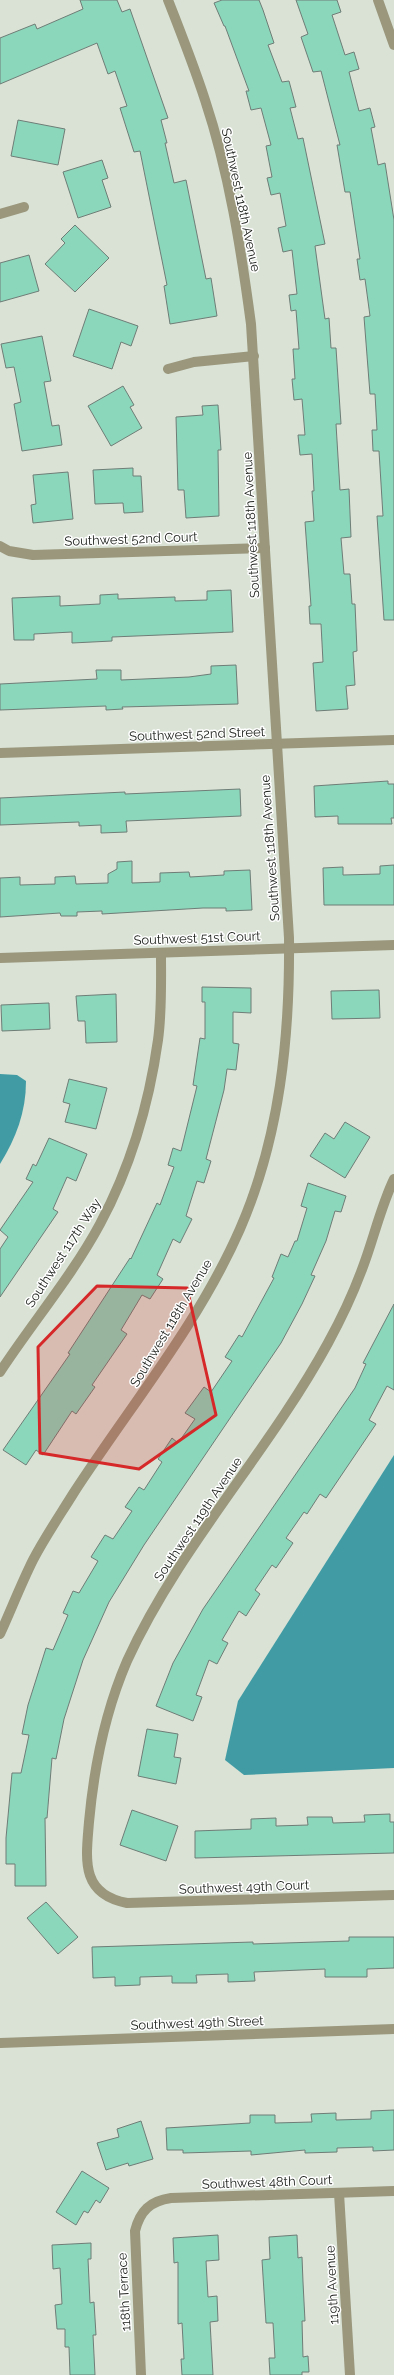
<svg xmlns="http://www.w3.org/2000/svg" width="394" height="2375" viewBox="0 0 394 2375" font-family="Raleway,sans-serif">
  <style>
    .water { fill: #409ba4 }
    .building { fill: #8ad7bc; stroke: #6f7d77 }
    .lines { fill: none; stroke-linecap: round; stroke-linejoin: round }
    .street { stroke: #9a977c; stroke-width: 10 }
    .marked { fill: #d62828; fill-opacity: 0.2; stroke: #d62828; stroke-width: 3; stroke-linejoin: round }
    .labels { text-anchor: middle; dominant-baseline: central; stroke-width: 3; stroke-linejoin: round; paint-order: stroke }
    .street-label { font-size: 13px; fill: #20241f; stroke: #fff }
  </style>
  <rect width="100%" height="100%" fill="#d9e2d5"/>
  <g class="water">
    <path d="M0,1074L17,1075L26,1081C26,1112 16,1138 0,1164Z"/>
    <polygon points="394,1455 394,1768 244,1775 225,1760 238,1701"/>
  </g>
  <g class="building">
    <polygon points="80,0 117,0 122,12 130,9 168,118 161,120 167,143 165,143 174,183 186,180 206,279 211,278 217,316 170,324 164,286 167,285 140,151 134,152 120,108 127,106 115,71 108,74 97,43 0,84 0,38 35,24 37,29 83,9"/>
    <polygon points="222,0 259,0 263,10 274,43 268,45 282,82 289,81 296,107 290,108 298,139 303,138 325,244 315,246 325,319 329,318 331,348 336,348 341,424 336,424 340,490 349,489 351,537 341,538 344,574 350,574 352,604 355,604 357,651 353,652 355,685 346,686 348,709 316,711 313,663 323,662 321,624 310,624 309,606 311,606 305,522 314,521 312,491 314,491 312,454 300,455 298,435 305,435 302,399 294,400 292,379 295,379 293,349 299,349 296,310 291,311 289,295 297,294 292,250 283,252 278,228 286,226 280,193 271,195 267,178 272,177 266,146 271,145 261,108 251,110 246,91 249,91 225,26 224,26 214,3"/>
    <polygon points="296,0 337,0 341,12 332,15 345,55 354,52 359,69 349,72 359,111 370,108 375,127 371,128 378,165 385,163 394,220 394,620 384,620 377,516 383,516 379,451 373,451 372,430 377,430 375,394 370,394 364,317 370,316 365,279 360,280 357,259 360,259 350,192 345,192 337,145 340,145 321,71 313,72 301,37 308,34"/>
    <polygon points="18,120 65,129 58,165 11,156"/>
    <polygon points="102,160 108,178 102,180 111,207 78,218 63,172"/>
    <polygon points="75,225 109,258 75,292 45,264 65,243 61,239"/>
    <polygon points="29,255 39,291 0,302 0,263"/>
    <polygon points="89,309 138,326 131,346 121,342 112,369 73,356"/>
    <polygon points="42,336 51,381 44,382 52,426 59,425 62,445 22,451 14,404 21,402 14,367 6,368 1,344"/>
    <polygon points="123,386 134,405 130,407 142,428 111,446 88,406"/>
    <polygon points="218,405 221,450 218,450 219,516 186,518 184,490 178,490 176,417 203,415 202,406"/>
    <polygon points="133,468 133,476 141,476 143,512 124,513 123,503 95,504 93,470"/>
    <polygon points="68,472 73,519 33,523 31,505 36,504 33,475"/>
    <polygon points="231,590 233,632 112,637 112,641 72,643 72,632 34,634 34,640 14,640 12,598 60,596 60,606 100,604 100,595 118,594 118,599 175,597 175,601 207,600 207,591"/>
    <polygon points="236,665 238,704 122,707 123,709 106,710 106,706 0,710 0,684 97,679 96,670 121,670 121,680 189,677 211,674 211,666"/>
    <polygon points="388,781 388,784 394,784 394,818 391,818 392,824 338,824 338,816 315,817 314,786"/>
    <polygon points="240,789 241,816 126,821 127,832 101,833 101,825 79,826 79,822 0,825 0,798 125,792 125,794"/>
    <polygon points="132,861 132,883 160,882 160,873 189,872 190,877 224,875 224,871 250,870 252,910 226,911 226,908 203,908 102,914 102,911 77,912 77,916 61,916 60,913 0,917 0,878 20,877 20,885 55,884 55,877 75,876 76,884 108,883 108,874 117,869 117,862"/>
    <polygon points="394,865 394,905 324,905 323,868 343,867 343,875 380,874 380,866"/>
    <polygon points="202,987 251,988 251,1013 233,1012 233,1043 239,1044 236,1070 227,1069 224,1090 206,1159 211,1161 204,1183 197,1181 186,1216 192,1219 180,1243 173,1239 157,1275 163,1279 150,1299 142,1295 121,1330 127,1334 92,1385 95,1387 76,1414 72,1411 43,1455 36,1450 26,1465 3,1450 70,1354 68,1353 130,1258 131,1259 157,1203 160,1205 174,1167 168,1165 173,1148 181,1151 197,1086 193,1085 200,1038 205,1039 205,1002 202,1002"/>
    <polygon points="379,990 380,1018 332,1019 331,991"/>
    <polygon points="116,994 117,1042 86,1043 85,1021 78,1021 76,996"/>
    <polygon points="49,1003 50,1029 2,1031 1,1005"/>
    <polygon points="69,1079 107,1088 96,1129 65,1122 70,1104 63,1102"/>
    <polygon points="345,1122 370,1137 345,1178 310,1156 325,1133 334,1139"/>
    <polygon points="49,1138 87,1154 76,1181 67,1177 53,1209 58,1212 0,1297 0,1249 8,1237 0,1230 33,1182 26,1179 33,1164 36,1166"/>
    <polygon points="308,1183 346,1196 341,1212 335,1211 326,1241 311,1275 315,1276 302,1304 281,1343 144,1545 109,1602 83,1660 64,1719 56,1759 52,1758 47,1818 45,1818 46,1886 15,1886 15,1864 6,1864 6,1838 12,1773 21,1773 29,1735 22,1734 28,1705 46,1648 53,1650 68,1615 63,1613 73,1591 79,1593 98,1561 91,1557 105,1535 113,1539 132,1511 125,1507 139,1487 144,1490 162,1462 158,1459 172,1438 178,1443 195,1419 185,1413 204,1387 211,1392 232,1361 225,1357 239,1335 242,1337 274,1278 272,1277 281,1254 288,1257 295,1241 297,1241 307,1208 301,1206"/>
    <polygon points="394,1304 394,1390 387,1386 369,1420 376,1424 326,1498 320,1494 307,1514 304,1512 286,1538 293,1543 276,1568 272,1565 255,1590 260,1594 246,1616 239,1611 222,1640 228,1643 217,1664 209,1660 196,1695 202,1697 193,1721 156,1706 173,1663 203,1609 355,1388 366,1364 363,1363"/>
    <polygon points="147,1729 178,1734 174,1757 181,1758 176,1784 138,1776"/>
    <polygon points="132,1810 178,1826 166,1861 120,1845"/>
    <polygon points="390,1814 390,1822 394,1822 394,1853 195,1858 195,1831 251,1829 251,1819 276,1818 276,1826 308,1825 307,1817 332,1817 333,1823 365,1822 364,1815"/>
    <polygon points="46,1902 78,1937 58,1954 27,1918"/>
    <polygon points="349,1937 394,1937 394,1968 367,1969 367,1977 325,1977 325,1969 254,1972 255,1981 228,1982 228,1974 196,1975 197,1983 172,1983 172,1976 140,1977 140,1985 115,1986 115,1977 93,1978 92,1947 253,1942 253,1944 349,1941"/>
    <polygon points="394,2110 394,2150 373,2151 373,2147 337,2148 337,2152 305,2153 305,2150 251,2155 251,2151 183,2153 183,2150 167,2150 166,2128 250,2123 250,2115 275,2115 275,2123 312,2122 311,2114 336,2113 336,2120 371,2119 371,2111"/>
    <polygon points="141,2121 153,2159 129,2166 128,2163 106,2170 97,2143 119,2137 117,2129"/>
    <polygon points="82,2171 109,2188 100,2203 96,2200 88,2213 84,2211 76,2225 56,2212"/>
    <polygon points="218,2235 219,2260 206,2261 208,2297 217,2296 218,2321 210,2322 213,2375 182,2375 181,2359 184,2359 182,2323 178,2324 178,2262 174,2263 173,2238"/>
    <polygon points="297,2235 298,2258 302,2257 303,2282 305,2321 302,2321 303,2357 308,2356 309,2372 302,2372 302,2375 270,2375 269,2358 275,2358 273,2323 266,2323 262,2260 270,2259 269,2237"/>
    <polygon points="91,2243 91,2259 88,2259 90,2303 94,2302 96,2335 93,2335 95,2375 70,2375 69,2347 65,2347 65,2329 57,2329 55,2305 62,2304 60,2268 53,2269 52,2245"/>
  </g>
  <g class="lines">
    <g class="street">
      <polyline points="378,0 394,45"/>
      <polyline points="0,214 24,207"/>
      <polyline points="168,369 194,362 254,356"/>
      <polyline points="0,546 9,551 33,555 265,548"/>
      <polyline points="0,753 394,740"/>
      <polyline points="0,958 394,945"/>
      <path d="M394,1179C380,1208 373,1242 361,1272C352,1296 340,1321 328,1343C268,1453 179,1547 127,1661C105,1712 94,1767 89,1822C86,1859 80,1894 127,1903L394,1895"/>
      <path d="M0,1372C32,1323 72,1276 100,1224C130,1168 149,1104 158,1040C162,1011 161,982 161,953"/>
      <path d="M0,1634C11,1610 21,1584 33,1560C45,1537 60,1515 73,1494C130,1406 198,1325 240,1229C280,1137 290,1037 289,938L251,324C241,249 229,172 205,100C194,66 181,33 168,0"/>
      <polyline points="0,2043 394,2029"/>
      <polyline points="339,2193 350,2375"/>
      <path d="M141,2375L135,2231C140,2211 150,2201 171,2198L394,2191"/>
    </g>
  </g>
  <path class="marked" d="M97,1286L187,1288L216,1415L139,1469L40,1453L38,1347Z"/>
  <g class="labels">
    <g class="street-label">
      <text transform="translate(241 200) rotate(78)">Southwest 118th Avenue</text>
      <text transform="translate(251 525) rotate(-93)">Southwest 118th Avenue</text>
      <text transform="translate(131 539) rotate(-2)">Southwest 52nd Court</text>
      <text transform="translate(197 734) rotate(-2)">Southwest 52nd Street</text>
      <text transform="translate(270 848) rotate(-94)">Southwest 118th Avenue</text>
      <text transform="translate(197 938) rotate(-2)">Southwest 51st Court</text>
      <text transform="translate(63 1253) rotate(-57)">Southwest 117th Way</text>
      <text transform="translate(171 1323) rotate(-59)">Southwest 118th Avenue</text>
      <text transform="translate(198 1519) rotate(-56)">Southwest 119th Avenue</text>
      <text transform="translate(244 1887) rotate(-2)">Southwest 49th Court</text>
      <text transform="translate(197 2023) rotate(-2)">Southwest 49th Street</text>
      <text transform="translate(267 2182) rotate(-2)">Southwest 48th Court</text>
      <text transform="translate(332 2285) rotate(-93)">119th Avenue</text>
      <text transform="translate(124 2292) rotate(-93)">118th Terrace</text>
    </g>
  </g>
</svg>
